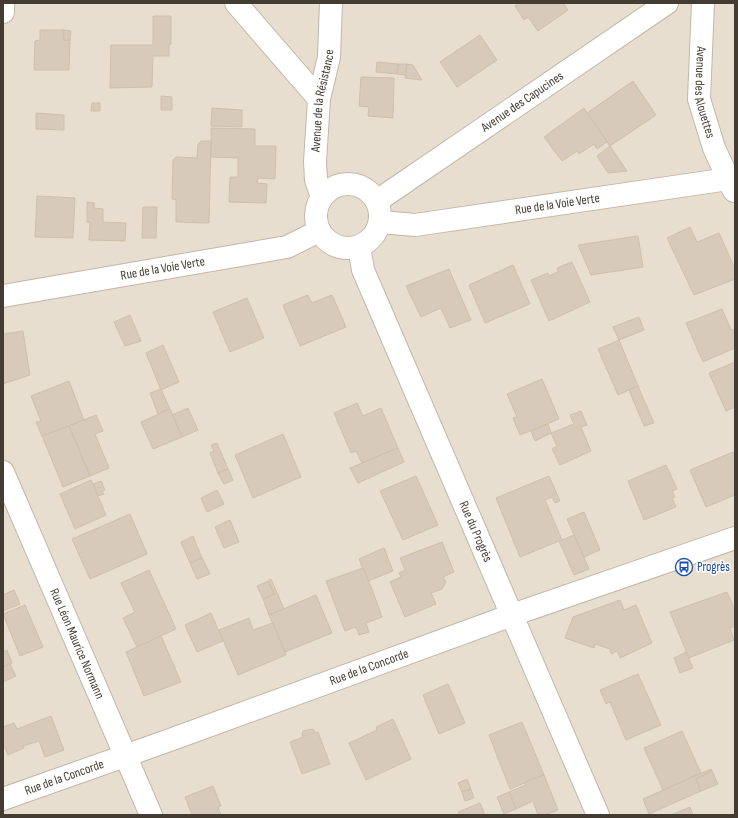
<svg xmlns="http://www.w3.org/2000/svg" width="738" height="818" viewBox="0 0 738 818" font-family="'Sofia Sans Condensed',sans-serif">
  <style>
    .residential { fill: #e7decf }
    .building { fill: #d7caba; stroke: #d0bfaa }
    .lines { fill: none; stroke-linecap: round; stroke-linejoin: round }
    .minor-casing { stroke: #c1b7a7; stroke-width: 24 }
    .minor { stroke: #fff; stroke-width: 22 }
    .labels { text-anchor: middle; dominant-baseline: central; stroke-width: 3; stroke-linejoin: round; paint-order: stroke }
    .street-label { font-size: 13px; fill: #443c32; stroke: #fff }
    .transit-label { font-size: 13px; fill: #164399; stroke: #fff; text-anchor: start }
  </style>
  <rect width="100%" height="100%" fill="#f2ede2"/>
  <rect class="residential" x="3" y="3" width="732" height="812"/>
  <g class="building">
    <polygon points="519,3 563,3 568,10 538,31 528,17 524,20 515,6"/>
    <polygon points="153,16 171,16 171,44 169,45 169,56 153,56 152,87 110,88 111,45 153,45"/>
    <polygon points="40,30 64,30 64,40 70,40 69,70 34,70 35,41 40,40"/>
    <polygon points="64,30 71,31 70,40 64,40"/>
    <polygon points="480,35 497,60 457,87 440,62"/>
    <polygon points="377,62 398,64 397,74 376,72"/>
    <polygon points="398,64 407,64 406,75 397,74"/>
    <polygon points="407,64 413,65 422,80 405,78"/>
    <polygon points="361,77 394,78 393,118 368,116 369,107 359,106"/>
    <polygon points="633,81 656,115 610,146 587,113"/>
    <polygon points="161,96 172,97 172,110 161,110"/>
    <polygon points="92,103 100,103 100,111 91,111"/>
    <polygon points="212,108 242,110 242,127 211,126"/>
    <polygon points="584,108 607,142 597,149 594,144 579,154 577,151 562,161 544,137"/>
    <polygon points="36,113 64,115 64,130 36,129"/>
    <polygon points="211,128 255,129 255,146 276,146 275,179 258,178 257,183 267,184 266,203 229,202 230,177 238,177 238,158 211,157"/>
    <polygon points="201,141 211,141 209,223 176,222 176,200 172,199 173,160 176,157 197,158 198,144"/>
    <polygon points="610,146 627,171 608,173 597,156"/>
    <polygon points="37,196 75,198 73,238 35,237"/>
    <polygon points="87,202 94,203 94,208 103,209 103,222 126,223 125,241 89,240 90,223 87,222"/>
    <polygon points="143,207 157,207 156,238 142,238"/>
    <polygon points="690,227 697,242 719,233 735,269 735,279 694,295 667,238"/>
    <polygon points="638,236 643,267 591,275 578,245"/>
    <polygon points="572,262 590,302 549,321 531,280 548,273 549,276 558,272 557,268"/>
    <polygon points="513,265 530,304 485,323 469,285"/>
    <polygon points="449,269 471,320 450,328 441,308 421,317 406,286"/>
    <polygon points="308,295 312,303 332,295 346,327 300,346 283,305"/>
    <polygon points="247,298 264,338 230,352 213,312"/>
    <polygon points="722,309 731,330 735,329 735,348 703,362 686,323"/>
    <polygon points="130,315 141,341 125,346 114,322"/>
    <polygon points="639,317 644,330 619,340 613,327"/>
    <polygon points="23,331 30,375 3,384 3,334"/>
    <polygon points="619,340 638,386 618,395 598,349"/>
    <polygon points="163,345 179,382 161,390 146,353"/>
    <polygon points="735,362 735,407 726,411 709,373"/>
    <polygon points="542,379 559,419 520,435 513,418 517,417 507,394"/>
    <polygon points="69,381 84,420 42,436 36,422 41,421 31,396"/>
    <polygon points="638,386 654,423 644,426 629,390"/>
    <polygon points="161,389 170,409 158,414 150,393"/>
    <polygon points="357,403 363,416 381,408 398,448 362,463 356,451 351,453 334,413"/>
    <polygon points="188,408 198,430 182,437 172,415"/>
    <polygon points="170,409 182,437 153,449 141,422"/>
    <polygon points="581,411 587,425 581,427 591,451 560,465 552,449 557,446 551,433 574,424 570,415"/>
    <polygon points="96,415 103,431 95,434 109,468 90,476 69,426"/>
    <polygon points="548,424 551,433 535,441 531,431"/>
    <polygon points="69,426 90,476 63,487 42,436"/>
    <polygon points="283,434 301,477 253,498 235,455"/>
    <polygon points="217,443 228,469 218,473 210,453 214,451 211,445"/>
    <polygon points="398,448 404,462 358,483 350,468"/>
    <polygon points="733,452 735,457 735,495 706,507 690,470"/>
    <polygon points="666,465 677,489 672,491 675,497 672,498 676,507 644,520 628,481"/>
    <polygon points="228,469 233,480 224,484 218,473"/>
    <polygon points="416,476 438,525 403,540 380,491"/>
    <polygon points="549,476 560,501 555,503 552,497 545,500 562,540 574,535 589,569 574,575 559,541 520,557 496,498"/>
    <polygon points="91,480 106,515 75,529 60,494"/>
    <polygon points="101,481 105,490 102,491 104,494 98,496 93,484"/>
    <polygon points="217,490 224,504 207,512 201,498"/>
    <polygon points="584,512 600,550 584,557 567,519"/>
    <polygon points="130,514 147,554 90,579 72,539"/>
    <polygon points="230,520 239,542 224,548 215,527"/>
    <polygon points="193,536 202,558 190,563 181,542"/>
    <polygon points="442,542 454,572 443,577 446,582 442,589 431,593 436,604 405,617 390,582 401,577 399,573 405,570 400,558"/>
    <polygon points="384,548 393,571 368,581 359,559"/>
    <polygon points="202,558 210,574 197,579 190,563"/>
    <polygon points="363,568 372,589 382,617 366,623 369,632 359,635 356,627 345,631 326,581"/>
    <polygon points="149,570 176,629 137,647 123,618 135,612 121,583"/>
    <polygon points="271,579 284,609 269,615 263,599 274,594 268,581"/>
    <polygon points="268,581 274,594 263,599 257,586"/>
    <polygon points="14,590 20,604 3,611 3,595"/>
    <polygon points="727,592 735,610 735,626 730,628 734,640 689,658 670,612"/>
    <polygon points="316,595 332,633 285,652 269,615"/>
    <polygon points="620,600 624,610 636,605 652,643 620,658 617,651 611,654 610,649 595,644 594,648 565,638 573,617"/>
    <polygon points="25,605 43,647 20,656 3,614"/>
    <polygon points="211,613 223,641 197,652 185,625"/>
    <polygon points="249,618 253,630 273,623 286,655 238,675 219,630"/>
    <polygon points="161,636 181,682 144,696 126,652"/>
    <polygon points="7,650 12,663 3,667 3,652"/>
    <polygon points="686,652 693,668 680,673 674,658"/>
    <polygon points="10,664 16,676 3,682 3,667"/>
    <polygon points="638,674 661,725 626,740 610,702 606,704 600,690"/>
    <polygon points="448,684 465,723 439,734 423,695"/>
    <polygon points="51,716 64,750 45,757 39,741 23,746 24,748 8,755 3,743 3,727 14,723 17,729"/>
    <polygon points="393,719 411,759 366,780 349,743 377,730 376,727"/>
    <polygon points="522,722 544,775 510,789 489,735"/>
    <polygon points="312,729 314,730 315,733 318,732 330,764 302,774 290,742 303,737 302,734 303,731"/>
    <polygon points="682,731 701,773 663,790 644,748"/>
    <polygon points="711,769 712,771 696,779 701,791 649,814 643,799"/>
    <polygon points="712,771 718,784 701,791 696,779"/>
    <polygon points="544,775 558,810 545,815 538,815 533,801 516,809 509,792 526,785 525,782"/>
    <polygon points="467,779 471,789 462,792 458,783"/>
    <polygon points="213,786 221,806 218,807 221,815 192,815 185,797"/>
    <polygon points="471,789 474,798 465,801 462,792"/>
    <polygon points="509,792 516,809 504,814 497,797"/>
    <polygon points="480,803 485,815 459,815 458,812"/>
    <polygon points="690,807 693,815 671,815"/>
  </g>
  <g class="lines">
    <g class="minor-casing">
      <g id="minor">
        <polyline points="236,3 319,99"/>
        <path id="s1" d="M703,3L699,99L714,148L734,191"/>
        <polyline points="3,12 3,3"/>
        <circle cx="348" cy="216" r="32"/>
        <path id="s2" d="M322,197L316,180L315,162L319,99L329,57L331,3"/>
        <path id="s3" d="M377,201L667,3"/>
        <path id="s4" d="M380,222L415,225L735,178"/>
        <path id="s5" d="M359,247L363,270L598,815"/>
        <path id="s6" d="M3,296L287,247L319,231"/>
        <path id="s7" d="M3,472L151,815"/>
        <path id="s8" d="M3,799L167,741L512,615L735,538"/>
      </g>
    </g>
    <use href="#minor" class="minor"/>
  </g>
  <defs>
    <g id="bus-ring" transform="scale(0.9)"><circle r="9.5" fill="#fff" stroke="#1a4fb4" stroke-width="1.5"/><path d="M-5-6H5V4H4V6H2V4H-2V6H-4V4H-5ZM-3.5-4V0h7V-4ZM-3.5 1.2v1.5H-2V1.2ZM2 1.2v1.5H3.5V1.2Z" fill="#1a4fb4"/></g>
  </defs>
  <g fill-rule="evenodd">
    <use href="#bus-ring" x="684" y="567"/>
  </g>
  <g class="labels">
    <g class="street-label">
      <text stroke="none"><textPath href="#s1" startOffset="90">Avenue des Alouettes</textPath></text>
      <text stroke="none"><textPath href="#s2" startOffset="98">Avenue de la Résistance</textPath></text>
      <text stroke="none"><textPath href="#s3" startOffset="176">Avenue des Capucines</textPath></text>
      <text stroke="none"><textPath href="#s4" startOffset="179">Rue de la Voie Verte</textPath></text>
      <text stroke="none"><textPath href="#s6" startOffset="162">Rue de la Voie Verte</textPath></text>
      <text stroke="none"><textPath href="#s5" startOffset="308">Rue du Progrès</textPath></text>
      <text stroke="none"><textPath href="#s7" startOffset="187">Rue Léon Maurice Normann</textPath></text>
      <text stroke="none"><textPath href="#s8" startOffset="389">Rue de la Concorde</textPath></text>
      <text stroke="none"><textPath href="#s8" startOffset="65">Rue de la Concorde</textPath></text>
    </g>
    <g class="transit-label">
      <text x="697" y="567">Progrès</text>
    </g>
  </g>
  <rect width="738" height="818" fill="none" stroke="#443c32" stroke-width="8"/>
</svg>
